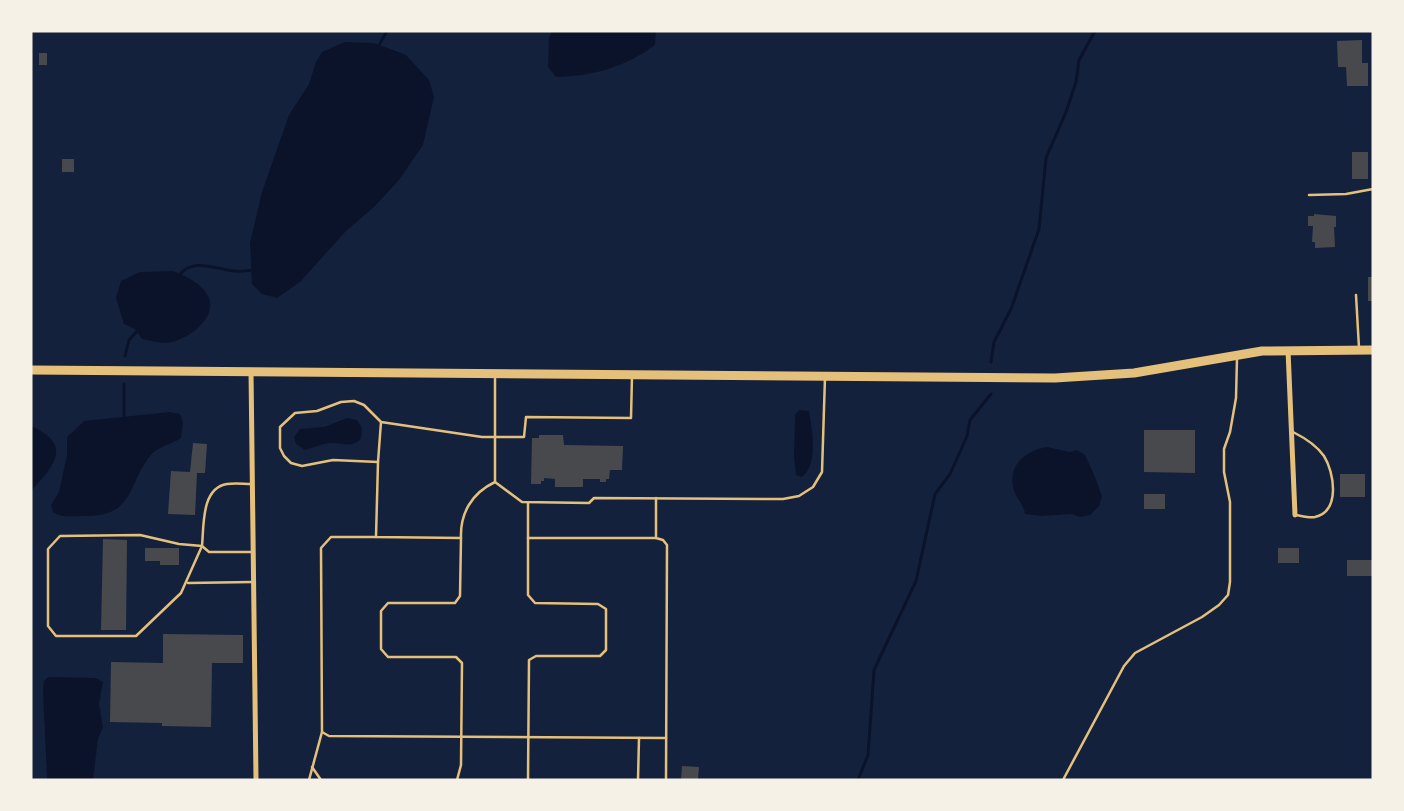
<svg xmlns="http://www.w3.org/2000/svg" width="1404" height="811" viewBox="0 0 1404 811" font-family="'IBM Plex Sans',sans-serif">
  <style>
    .water { fill: #0b132b }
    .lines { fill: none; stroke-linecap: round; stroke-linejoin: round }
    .stream { stroke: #0b132b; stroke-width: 3 }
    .building { fill: #48494c }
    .service { stroke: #e5c07b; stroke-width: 2.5 }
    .minor { stroke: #e5c07b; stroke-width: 5 }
    .primary { stroke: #e5c07b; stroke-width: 9 }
  </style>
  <rect width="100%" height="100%" fill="#14213d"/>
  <g class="water">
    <path d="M552,31H656L655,45C625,67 594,76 556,77L548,67L549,38Z"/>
    <polygon points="345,42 374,43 406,55 429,80 434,97 423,145 399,180 374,207 345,232 300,282 277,298 262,294 252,284 250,243 262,192 289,115 309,84 316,62 322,52"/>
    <path d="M173,271C201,281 227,302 197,329C188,336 177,342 165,343C158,343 149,340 142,339L135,329L124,324L116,298L121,281L140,272Z"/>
    <path d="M799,410L809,411C812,430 819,464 802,477L796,475L794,457L795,415Z"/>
    <path d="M170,412L180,414L183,422L181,438C172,444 157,447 151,455C126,485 136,517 83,516C72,516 62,518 53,512L51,505L59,492L67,455V437L84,421Z"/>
    <path d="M347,418L357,420L362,428L361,439C350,449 342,442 329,443C321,444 313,448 305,450L296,444L294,437L300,429L324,427Z"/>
    <path d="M31,426C74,445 54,466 31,491Z"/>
    <path d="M1047,447L1070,452L1077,450L1085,455L1095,477L1102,496L1099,506L1090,515L1080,517L1072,514L1041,516L1025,514C1024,505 1018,501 1015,493C1005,468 1023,451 1047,447Z"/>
    <polygon points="48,677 96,678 103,682 99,704 103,727 98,739 93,780 48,780 47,777 43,692 44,681"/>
  </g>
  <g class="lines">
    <g class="stream">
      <polyline points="378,47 387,31"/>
      <path d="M179,276C191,257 216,269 235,271C241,272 249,270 255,270"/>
      <polyline points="125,356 129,340 139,329"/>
      <polyline points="991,362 994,342 1011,309 1039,229 1046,158 1066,112 1076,82 1079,60 1095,31"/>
      <polyline points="124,420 124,384"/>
      <polyline points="858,780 868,755 874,670 916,581 935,494 950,474 967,436 970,420 991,394"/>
    </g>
  </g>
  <g class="building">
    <polygon points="1362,40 1362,63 1368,63 1368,86 1347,86 1346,67 1338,67 1337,41"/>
    <rect x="39" y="53" width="8" height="12"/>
    <rect x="1352" y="152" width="16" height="27"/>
    <rect x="62" y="159" width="12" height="13"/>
    <polygon points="1314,214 1336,216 1336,227 1334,227 1335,247 1315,248 1315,242 1312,242 1313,226 1308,226 1308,216 1314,216"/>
    <rect x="1368" y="277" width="5" height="24"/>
    <polygon points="1144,430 1195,430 1195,473 1144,472"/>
    <polygon points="539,435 563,435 564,445 623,446 622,470 610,470 609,479 606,479 606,482 600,482 600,479 583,479 583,487 555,487 555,479 544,478 544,481 541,481 541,484 531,484 532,438 539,438"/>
    <polygon points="193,443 207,444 205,473 197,473 195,515 168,514 171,471 190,472"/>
    <rect x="1340" y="474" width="25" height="23"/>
    <rect x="1144" y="494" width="21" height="15"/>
    <polygon points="103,539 127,540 126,630 101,630"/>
    <polygon points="145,548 179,548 179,565 160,565 160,561 145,561"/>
    <rect x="1278" y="548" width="21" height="15"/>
    <rect x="1347" y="560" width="26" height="16"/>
    <polygon points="163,634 243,635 243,663 212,663 211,727 162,726 162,723 110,722 111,662 163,663"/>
    <polygon points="682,766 699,767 698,780 681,780"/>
  </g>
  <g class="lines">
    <g class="service">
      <polyline points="1309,195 1346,194 1373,189"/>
      <polyline points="1356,295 1359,348"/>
      <polyline points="495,375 495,482 522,502 589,503 594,498 783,499 799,496 813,487 822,472 825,377"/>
      <polyline points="381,422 378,462 333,460 302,466 291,463 284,456 280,448 280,427 295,413 317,411 341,402 354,401 364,405 381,422 482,437 524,437 526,417 631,418 632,376"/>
      <path d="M1293,432C1303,437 1317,446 1324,456C1334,472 1341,511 1315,517C1310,518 1302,516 1296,515"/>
      <polyline points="378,462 376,537 461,538 460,596 455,603 388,603 381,611 381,649 388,657 456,657 462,663 461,765 457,780"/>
      <path d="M251,484C244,484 235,483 227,484C201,488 204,526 202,546L209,552H253"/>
      <polyline points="656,498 656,538 663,540 667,545 666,780"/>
      <polyline points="528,503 528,595 535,603 598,604 606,609 606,650 600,656 536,656 529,660 528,780"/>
      <polygon points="140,535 179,544 202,546 181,593 136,636 56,636 48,626 48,549 60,536"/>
      <path d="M461,538C460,513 472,493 495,482"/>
      <polyline points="528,538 656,538"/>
      <polyline points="188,583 252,582"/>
      <polyline points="322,732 329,736 666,738"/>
      <polyline points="312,767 321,780"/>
      <polyline points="309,780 322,732 321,548 331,537 376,537"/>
      <polyline points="638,780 639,738"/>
      <polyline points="1063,780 1124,666 1135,653 1202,617 1219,605 1228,595 1230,582 1230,502 1224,472 1224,449 1230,432 1236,398 1237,358"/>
    </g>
    <g class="minor">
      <polyline points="1288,350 1295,515"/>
      <polyline points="251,371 256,780"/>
    </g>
    <polyline class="primary" points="31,370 1055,378 1134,373 1262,351 1373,350"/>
  </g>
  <rect width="1404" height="811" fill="none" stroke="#f6f1e7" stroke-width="65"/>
</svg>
